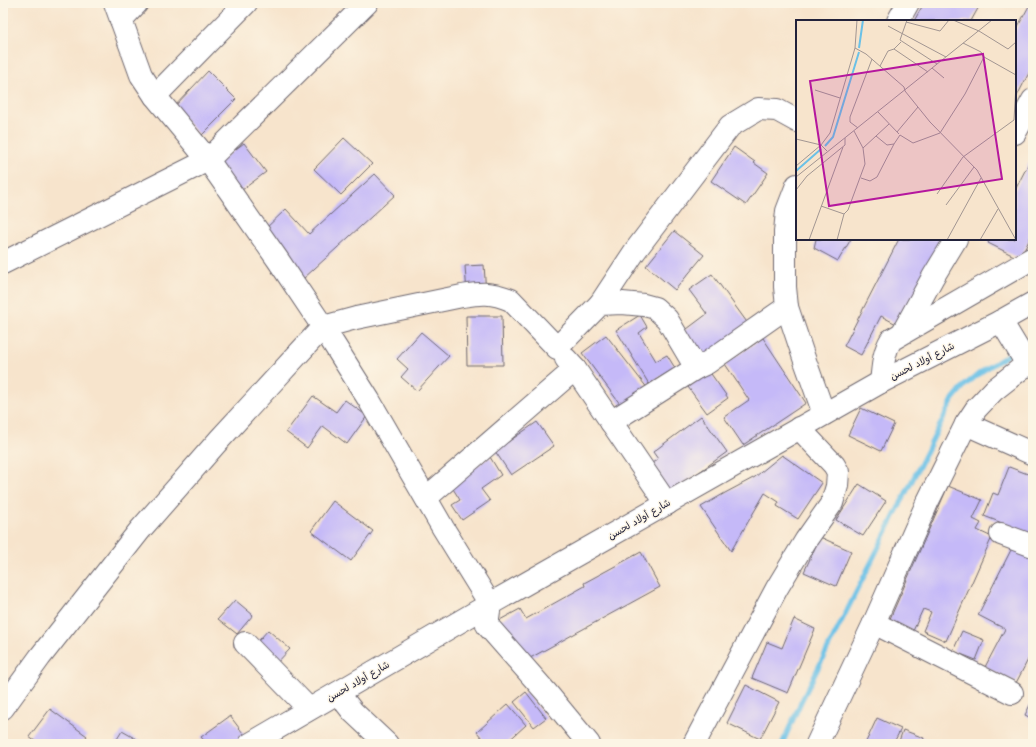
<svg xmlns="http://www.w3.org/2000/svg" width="1036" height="747" viewBox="0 0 1036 747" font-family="'Shantell Sans','Playpen Sans Arabic',sans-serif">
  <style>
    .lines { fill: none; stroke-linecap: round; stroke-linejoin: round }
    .stream { stroke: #6ac1e7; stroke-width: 5 }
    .building { fill: #c5b9f8 }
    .minor-casing { stroke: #6d666e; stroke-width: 24 }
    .minor { stroke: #fff; stroke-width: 22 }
    .labels { text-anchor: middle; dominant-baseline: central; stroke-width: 3; stroke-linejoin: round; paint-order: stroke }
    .street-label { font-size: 10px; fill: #22223b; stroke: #fcf5e5 }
    .inset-river { fill: none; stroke: #6ac1e7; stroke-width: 2 }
    .inset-road { fill: none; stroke: #a29692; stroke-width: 1 }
    .view { fill: #b5179e; fill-opacity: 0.15; stroke: #b5179e; stroke-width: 2 }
    .inset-edge { fill: none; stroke: #22223b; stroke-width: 2 }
  </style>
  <rect width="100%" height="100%" fill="#fcf5e5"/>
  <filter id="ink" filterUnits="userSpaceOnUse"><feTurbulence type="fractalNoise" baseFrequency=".025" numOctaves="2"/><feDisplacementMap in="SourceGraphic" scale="8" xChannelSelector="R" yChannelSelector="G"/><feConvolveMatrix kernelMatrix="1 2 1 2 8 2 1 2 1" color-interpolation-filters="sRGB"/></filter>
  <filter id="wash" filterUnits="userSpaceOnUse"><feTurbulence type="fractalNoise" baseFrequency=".012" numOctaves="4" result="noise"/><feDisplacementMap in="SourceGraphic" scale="16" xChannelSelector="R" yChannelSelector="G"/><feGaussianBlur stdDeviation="0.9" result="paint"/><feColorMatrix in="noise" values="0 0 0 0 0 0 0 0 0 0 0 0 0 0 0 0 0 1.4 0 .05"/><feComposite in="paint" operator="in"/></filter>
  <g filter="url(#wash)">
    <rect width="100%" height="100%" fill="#f7e4cc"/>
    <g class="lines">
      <g class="stream">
        <polyline points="1022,347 1033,340"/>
        <polyline points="782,744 801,702 953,399 965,385 981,372 1013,352"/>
      </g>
    </g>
    <g id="blocks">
      <g class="building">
        <polygon points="924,3 981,3 971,21 914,21"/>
        <polygon points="1029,6 1033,8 1033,65 1015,100 1015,32"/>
        <polygon points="208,71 236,99 220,115 221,116 201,136 173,108"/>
        <polygon points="344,138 372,164 341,195 314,169"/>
        <polygon points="244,143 266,172 238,193 216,164"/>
        <polygon points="734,147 755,162 754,163 768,173 746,205 711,181"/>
        <polygon points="1033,155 1033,232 1020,259 988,243 990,239 1015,239 1015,190"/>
        <polygon points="375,174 395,195 303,279 263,231 286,209 309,234"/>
        <polygon points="674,231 704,255 675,290 646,266"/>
        <polygon points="816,239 851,239 838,261 814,248"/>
        <polygon points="899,239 944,239 900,326 881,316 861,355 844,346"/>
        <polygon points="484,265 486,293 467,294 465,266"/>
        <polygon points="712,274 749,325 701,360 683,332 707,314 689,290"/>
        <polygon points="640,315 647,327 639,333 656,361 667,355 675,368 649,384 616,330"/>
        <polygon points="466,316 502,316 503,365 467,365"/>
        <polygon points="421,332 449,356 417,391 401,377 408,369 397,359"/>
        <polygon points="606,335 648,389 623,408 582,353"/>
        <polygon points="763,338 806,403 743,445 724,417 749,400 725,364"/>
        <polygon points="709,371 728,398 707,413 688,387"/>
        <polygon points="313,396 336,412 345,400 367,416 347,444 323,426 307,448 286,432"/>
        <polygon points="861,408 894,424 881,451 848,435"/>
        <polygon points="701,416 727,452 669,494 649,465 658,459 653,452"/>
        <polygon points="537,422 554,446 511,475 495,451"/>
        <polygon points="782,455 822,483 798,519 777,506 779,502 765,493 731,551 701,507 725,493 755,477"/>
        <polygon points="490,457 501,475 481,489 490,501 462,520 452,505 460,500 450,484"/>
        <polygon points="1009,467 1033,476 1033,535 984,516 993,493 998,495"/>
        <polygon points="859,484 886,501 863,536 836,520"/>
        <polygon points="948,486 982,500 973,519 981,523 977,530 992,537 946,641 923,631 931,612 923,609 913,631 889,621"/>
        <polygon points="333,501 373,531 351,561 311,531"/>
        <polygon points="820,537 851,551 836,586 804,572"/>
        <polygon points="1013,546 1033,557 1033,650 1016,683 985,667 1005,629 978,615"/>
        <polygon points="641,552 660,587 521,663 498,621 520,609 526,619 585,586 584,583"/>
        <polygon points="235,600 253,615 237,634 218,619"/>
        <polygon points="794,619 815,629 788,693 752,678 767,642 782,648"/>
        <polygon points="268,630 290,649 275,665 254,646"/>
        <polygon points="962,631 984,640 976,660 953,651"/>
        <polygon points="746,685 779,702 760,739 727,723"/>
        <polygon points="526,692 546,718 534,727 514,702"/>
        <polygon points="1033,699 1033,719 1025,715"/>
        <polygon points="508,704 526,725 505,744 487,744 477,732"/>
        <polygon points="50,709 87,736 81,744 39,744 29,737"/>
        <polygon points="230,716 246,737 236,744 207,744 201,737"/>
        <polygon points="877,718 901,729 893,744 865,744"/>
        <polygon points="903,730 924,738 922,744 898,744"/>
        <polygon points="122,731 145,744 114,744"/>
      </g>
    </g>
  </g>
  <g filter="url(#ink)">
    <use href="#blocks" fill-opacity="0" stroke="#6d666e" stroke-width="1"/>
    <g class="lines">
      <g class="minor-casing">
        <g id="minor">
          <polyline points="115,3 141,75 155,96 208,160 278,260 323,327 369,400 443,528 490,604 487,625 546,692 589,744"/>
          <polyline points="121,20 137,3"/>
          <polyline points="898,21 908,3"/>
          <polyline points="155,96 246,3"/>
          <polyline points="1015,133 1033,100"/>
          <polyline points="797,185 787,211 785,232 785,287 787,307 804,358 824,414"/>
          <polyline points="3,263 208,160 367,3"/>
          <polyline points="600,304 635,251 730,126 758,109 777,110 797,121"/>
          <polyline points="1001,321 1027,364 1033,366"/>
          <polyline points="903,332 933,277 956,239"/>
          <polyline points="566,359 575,369 667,504"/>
          <path d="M881,382C883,367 883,353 891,340L1033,258"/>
          <polyline points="611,422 696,368 707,363 787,307"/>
          <polyline points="966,424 1033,454"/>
          <polyline points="426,498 575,369"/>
          <polyline points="1001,534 1033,546"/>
          <polyline points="874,623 1012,693"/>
          <polyline points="245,643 309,709"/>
          <polyline points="338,693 353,712 387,744"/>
          <path d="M3,708L40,657L140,530L219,440L323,327L356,318L462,296C482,293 491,292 511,300L557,348L600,304L622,303L644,305L655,308L667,319L696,368"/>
          <polyline points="250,744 490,604 881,382 1001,321 1033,303"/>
          <polyline points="694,744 777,588 806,540 832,503 837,486 838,472 834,465 799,428"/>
          <polyline points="817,744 874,623 927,503 966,424 976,409 994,390 1027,364 1033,360"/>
        </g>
      </g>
      <use href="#minor" class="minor"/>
    </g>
  </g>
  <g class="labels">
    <g class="street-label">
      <text transform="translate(922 361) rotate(-27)">شارع أولاد لحسن</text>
      <text transform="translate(639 519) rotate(-30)">شارع أولاد لحسن</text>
      <text transform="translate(358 681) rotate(-30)">شارع أولاد لحسن</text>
    </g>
  </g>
  <g transform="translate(796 20)">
    <rect width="220" height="220" fill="#f7e4cc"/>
    <path class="inset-river" d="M63,28L67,0M29,126L37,117L63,32M0,151L25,129"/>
    <path class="inset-road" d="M111,0L104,20L141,44M157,0L183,11L212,29L220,22M110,2L144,11L153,0M92,6L150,37M59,28L70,34L108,67L109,71L134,102L181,150L220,220M98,29L132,52M188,37L220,55M84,46L92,31L98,29L105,22M136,48L148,58M19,70L44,78M82,92L103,114M62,108L54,102V97L76,39M101,112L122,87M80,116L91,125L98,124L104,115L117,123L144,113L169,74L188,37L185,32L167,23M0,119L25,125L31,131M67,128L93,104M0,146L25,125L34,113L59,28L61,0M0,157L196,0M65,158L74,161L81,157L98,124M0,170L11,156L49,125V118M141,174L167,137L218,100L220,64M150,185L178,147M25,186L48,194L52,190L69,144L67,128L58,111M13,220L47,127M41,220L48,194M151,220L185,158M184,220L202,189"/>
    <path class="view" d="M187,34L206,159L33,186L14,61Z"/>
    <rect width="220" height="220" class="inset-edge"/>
  </g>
  <rect width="1036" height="747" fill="none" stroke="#fcf5e5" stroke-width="16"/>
</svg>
